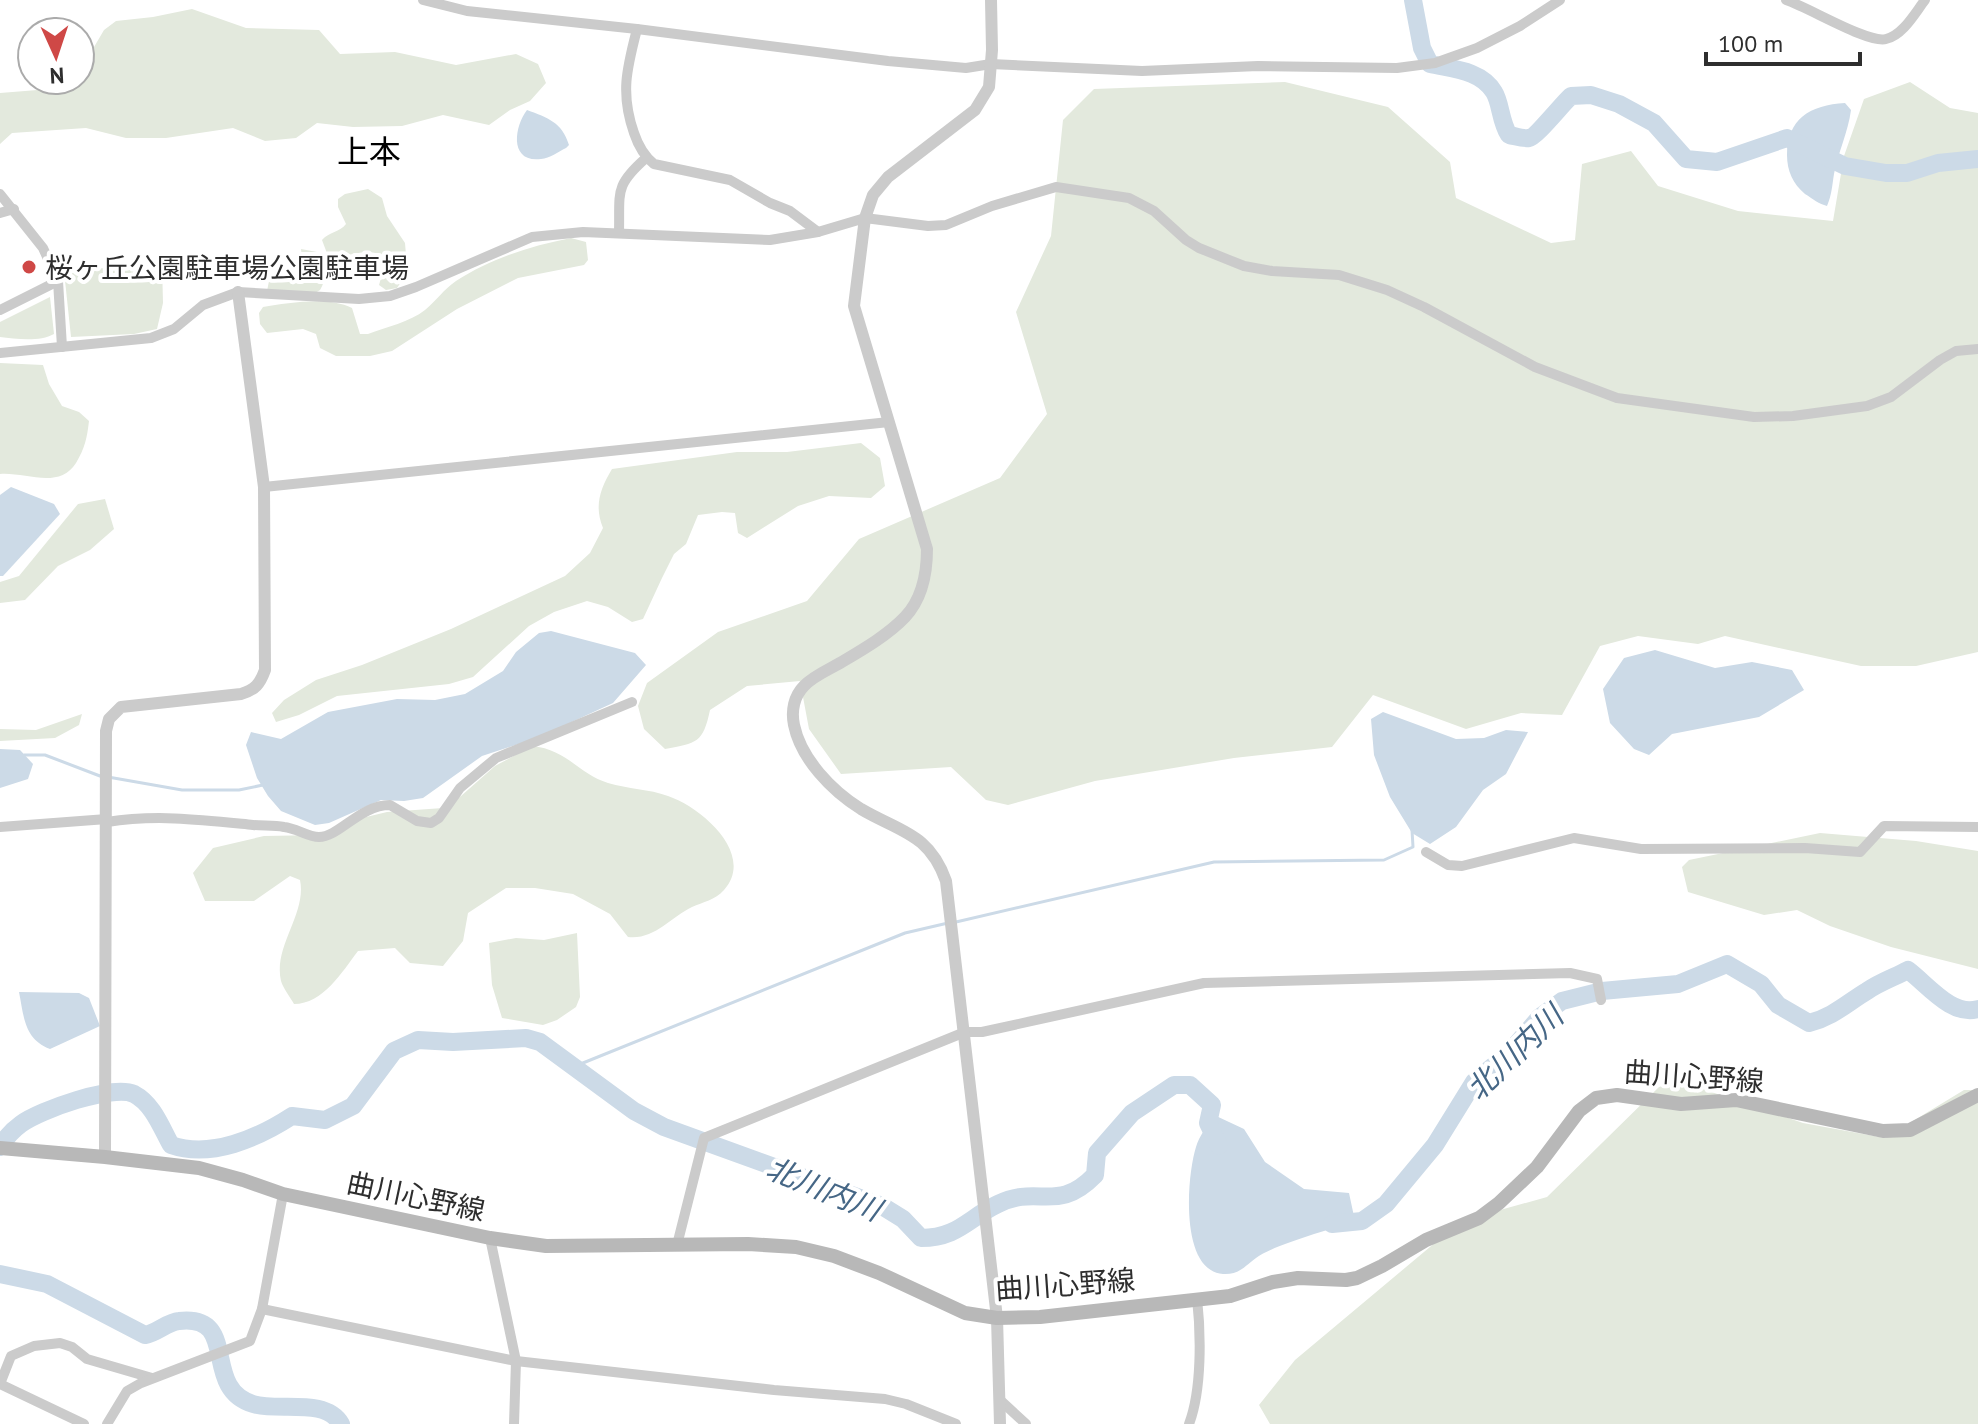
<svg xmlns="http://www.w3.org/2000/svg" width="1978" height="1424" viewBox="0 0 1978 1424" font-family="'PT Sans','Noto Sans JP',sans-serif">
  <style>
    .green { fill: #e3e9dd }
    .water { fill: #ccdae7 }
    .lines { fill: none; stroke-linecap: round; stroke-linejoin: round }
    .stream { stroke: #ccdae7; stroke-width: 3 }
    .river { stroke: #ccdae7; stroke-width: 18 }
    .minor { stroke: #cbcbcb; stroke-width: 10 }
    .tertiary { stroke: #cbcbcb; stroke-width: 12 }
    .secondary { stroke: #b8b8b8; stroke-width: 14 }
    .poi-dot { fill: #cf4846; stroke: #fff; stroke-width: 3 }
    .labels { text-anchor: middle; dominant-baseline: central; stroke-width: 8; stroke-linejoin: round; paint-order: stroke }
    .poi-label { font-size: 28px; fill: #2e2e2e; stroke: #fff; text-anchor: start }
    .street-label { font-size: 28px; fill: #2e2e2e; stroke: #fff }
    .water-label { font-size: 30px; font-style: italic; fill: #466786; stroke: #fff }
    .quarter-label { font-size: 32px; fill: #000; stroke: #fff }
  </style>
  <rect width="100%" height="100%" fill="#fff"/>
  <g class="green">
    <polygon points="192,9 246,28 319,30 340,54 395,52 456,65 516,54 538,64 546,83 530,101 510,110 489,125 443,115 402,126 353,127 317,123 296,138 265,141 233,128 166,138 126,138 86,128 12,133 0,144 0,93 50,89 73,80 80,80 80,71 104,30 116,21 153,17"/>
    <path d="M1285,82L1388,107L1450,162L1456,198L1551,243L1575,240L1582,164L1631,151L1658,186L1738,211L1833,221L1844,156L1864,99L1910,82L1950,108L1978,113V652L1916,666H1861L1725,636L1698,644L1638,636L1600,646L1562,715L1521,713L1466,729L1373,695L1332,747L1234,758L1095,781L1008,805L986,800L951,767L841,774L809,729L800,681L747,686L710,710C703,743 697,743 665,749L644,729L638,706L647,683L718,632L807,601L859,539L1000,478L1047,414L1016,312L1051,236L1063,120L1094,89Z"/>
    <path d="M368,189L382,198L387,216L405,243L406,255L402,263L403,279L397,288L386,290L379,285L384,268L381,255C363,246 346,260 328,256L322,240C329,232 340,232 346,224L338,207V199L345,194Z"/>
    <path d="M571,238L586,242L588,260L584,265L518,278L457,309L392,351L370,356H336L320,348L316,334L303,329L267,333L260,324L259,313L263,307C289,303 328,296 352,308L360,334H368C386,327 410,322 425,310C436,301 444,289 456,281C491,258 531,246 571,238Z"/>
    <path d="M301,249L317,252C323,264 328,278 320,290L315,293L267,291L269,281L307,277L309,269L302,258Z"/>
    <polygon points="162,264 163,303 157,329 134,334 71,337 64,271"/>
    <path d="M50,297L54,334C40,342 16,339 0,337V322Z"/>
    <path d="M0,363L43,365L49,384L62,406L79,412L89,421C87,438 85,448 76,463C59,490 26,472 0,474Z"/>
    <path d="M861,443L880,458L885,486L871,498L829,496L798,506L747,538L738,533L735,513L722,512L698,515L686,544L674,554L662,578L643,619L632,622L608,607L587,601L554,612L529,626L473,677L449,684L337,696L299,715L276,722L272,713L284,700L316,680L362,665L451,629L565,576L590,553L603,528C594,506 600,489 612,469L737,452H787Z"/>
    <polygon points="105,499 114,529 90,550 58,566 25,600 0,603 0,582 19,576 78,504"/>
    <polygon points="82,714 79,725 55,738 0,741 0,729 36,730"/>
    <path d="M532,746C566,749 579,774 608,783C628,789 649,789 668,796C701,807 756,854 724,890C715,900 703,902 692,907C670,918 654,940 628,937L610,914L573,894L535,888H506L468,913L463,941L443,966L410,963L395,948L358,951C342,972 323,1004 294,1004C290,997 283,988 281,981C273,946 307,914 300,880L290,876L254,901H205L193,873L213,848L264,836L321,835L362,818L387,812L443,808L461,796L495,766Z"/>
    <polygon points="1820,833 1916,841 1978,851 1978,969 1891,947 1830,926 1797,910 1764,915 1688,892 1682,867 1689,860"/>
    <polygon points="577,933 580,997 576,1007 557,1020 543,1025 502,1018 492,985 489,943 516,938 544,940"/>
    <polygon points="1679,1081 1803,1123 1885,1138 1964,1090 1978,1090 1978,1424 1270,1424 1259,1405 1295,1360 1461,1221 1547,1197 1659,1087"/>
  </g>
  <g class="water">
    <path d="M1845,103L1851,110C1848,133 1838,152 1834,174C1832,186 1832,194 1827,206C1819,204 1813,199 1805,194C1793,184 1787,171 1787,155C1787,119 1810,105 1845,103Z"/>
    <path d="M527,110C548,118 562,122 569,145L566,148C558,152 550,158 541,159C509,163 514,127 527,110Z"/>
    <polygon points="11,487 54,504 60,514 3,576 0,576 0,495"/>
    <polygon points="551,631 635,653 646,665 613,703 537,738 482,756 423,798 404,801 381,800 329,823 315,825 281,811 268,796 257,778 246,745 251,732 281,739 328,712 397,699 435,700 465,694 503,671 516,652 539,633"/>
    <polygon points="1655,650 1715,668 1752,662 1792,670 1804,690 1759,717 1672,734 1649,755 1634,749 1610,723 1603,689 1624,658"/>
    <polygon points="1383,712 1456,739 1484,738 1506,730 1528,732 1506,774 1483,790 1456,827 1430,844 1412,833 1390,797 1374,755 1371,719"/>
    <polygon points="0,749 20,750 33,764 28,779 0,788"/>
    <path d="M19,992L79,993L89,998L100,1026L50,1049C24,1039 24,1017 19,992Z"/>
    <path d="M1214,1115L1244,1129L1265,1162L1304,1189L1349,1193L1355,1221C1330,1230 1275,1244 1256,1258C1245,1266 1239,1275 1223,1274C1179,1271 1187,1175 1196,1147C1199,1136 1208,1125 1214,1115Z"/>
  </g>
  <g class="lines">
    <g class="stream">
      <polyline points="24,755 45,755 100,776"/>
      <polyline points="108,777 182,790 239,790 263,785"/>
      <polyline points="956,922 1214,862 1384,860 1413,847 1412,830"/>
      <polyline points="573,1067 905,933 948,923"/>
    </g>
    <g class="river">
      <path d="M1413,0L1422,48L1430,64C1452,69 1481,70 1494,92C1501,103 1500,121 1509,135C1515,136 1523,139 1529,138C1536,137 1563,103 1571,96L1591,95L1619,104L1654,123L1686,159L1717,162L1787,138L1845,166L1886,173H1907L1938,163L1978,159"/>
      <path d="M0,1147C5,1139 14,1129 21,1124C40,1110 113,1084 134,1094C153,1104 161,1127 171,1145C211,1159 258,1138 292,1116L325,1120L353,1106L394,1051L418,1040L453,1042L526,1038L540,1042L634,1111L664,1127L882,1206L903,1219L921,1238C958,1238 968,1218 998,1204C1039,1184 1057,1214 1095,1175L1097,1153L1132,1113L1174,1085H1190L1212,1105L1208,1123L1219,1146"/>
      <path d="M1332,1224L1362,1221L1386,1204L1435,1145L1474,1082L1508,1054L1540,1017L1562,1001L1602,991L1678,984L1727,964L1761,984L1778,1005L1809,1023C1833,1017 1847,1003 1867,991C1880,982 1895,977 1908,970C1928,985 1952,1017 1978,1009"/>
      <path d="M0,1274L47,1284L145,1335C157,1333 167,1322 179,1321C241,1314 200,1388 253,1404C279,1412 325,1397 341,1424"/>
    </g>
    <g class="minor">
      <polyline points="423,0 467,11 637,29 888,61 966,68 991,64 1142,71 1258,66 1397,68 1435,63 1477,48 1520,26 1560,0"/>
      <path d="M1786,0C1808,7 1869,44 1886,39C1903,35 1915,13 1925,0"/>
      <path d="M637,29C627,68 620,93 634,133C638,145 644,156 654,164L730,180L770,203L790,211L818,232"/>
      <polyline points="0,194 43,248 58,281 62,347"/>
      <polyline points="0,213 14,209"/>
      <path d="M619,232C620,192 614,186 646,158"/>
      <polyline points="0,310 58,281"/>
      <polyline points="0,353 151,338 174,329 203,305 238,292 359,299 390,296 416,287 532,237 583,232 770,240 818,232 865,218 928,226 946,225 992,206 1056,187 1129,198 1154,211 1186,240 1199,248 1244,266 1272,271 1339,275 1387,290 1424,307 1535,367 1617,398 1754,417 1793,416 1867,406 1891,397 1940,360 1956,351 1978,349"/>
      <polyline points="264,487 889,422"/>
      <path d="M107,822C157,814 204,820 253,825C264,826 274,825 284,827C296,828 308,837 319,837C339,837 360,805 390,805L417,821L431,823L439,818L460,788L496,758L632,702"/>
      <polyline points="0,827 107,819"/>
      <polyline points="1426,852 1448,865 1462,866 1574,838 1641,849 1805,848 1860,852 1884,826 1978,827"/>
      <polyline points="490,1238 516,1361 514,1424"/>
      <polyline points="677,1245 704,1138 965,1032 982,1032 1204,983 1570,973 1597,979 1601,1000"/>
      <polyline points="262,1309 516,1361 774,1390 885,1399 906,1404 956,1424"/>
      <polyline points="1000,1400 1026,1424"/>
      <polyline points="84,1424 0,1384 11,1356 34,1346 60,1343 72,1347 87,1359 152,1378"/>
      <polyline points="107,1424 127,1391 141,1383 250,1341 262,1309 283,1194"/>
      <path d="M1189,1424C1202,1390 1201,1334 1197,1298"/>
    </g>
    <g class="tertiary">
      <path d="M991,0L992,50L989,87L975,110L888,177L873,195L865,218L854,306L927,549C927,573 923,598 905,617C888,635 862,650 840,663C828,670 813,676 804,686C794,696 791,711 794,725C801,759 832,791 861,809C900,832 929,833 946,881L997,1318L1000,1424"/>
      <path d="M105,1157L106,731L109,719L121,707L241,694C255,690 260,684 265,670L264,487L238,292"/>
    </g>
    <polyline class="secondary" points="0,1148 105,1157 199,1168 243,1180 283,1194 490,1238 546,1246 748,1244 796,1247 834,1256 879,1273 965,1313 997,1318 1040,1317 1230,1296 1273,1282 1298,1278 1346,1280 1357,1278 1382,1266 1426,1240 1479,1218 1499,1203 1537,1167 1579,1111 1596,1098 1617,1095 1681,1104 1736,1100 1883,1131 1910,1130 1978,1095"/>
  </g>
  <circle class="poi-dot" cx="29" cy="267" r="8"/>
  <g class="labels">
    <g class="poi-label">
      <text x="45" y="267">桜ヶ丘公園駐車場公園駐車場</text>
    </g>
    <g class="street-label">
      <text transform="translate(1694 1076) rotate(4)">曲川心野線</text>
      <text transform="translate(416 1196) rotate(12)">曲川心野線</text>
      <text transform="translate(1065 1284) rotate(-4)">曲川心野線</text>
    </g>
    <g class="water-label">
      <text transform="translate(1514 1052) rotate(-44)">北川内川</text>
      <text transform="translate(824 1188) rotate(22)">北川内川</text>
    </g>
    <g class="quarter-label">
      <text x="369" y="151">上本</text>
    </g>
  </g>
  <g transform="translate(56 56) rotate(177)"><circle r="38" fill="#ffffff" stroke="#ababab" stroke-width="2"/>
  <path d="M0-6L14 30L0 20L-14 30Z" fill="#cf4846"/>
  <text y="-12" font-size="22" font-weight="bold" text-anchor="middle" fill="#2e2e2e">N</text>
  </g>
  <path d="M1706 52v12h154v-12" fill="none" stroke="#2e2e2e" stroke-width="4"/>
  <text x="1718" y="52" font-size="24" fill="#2e2e2e" stroke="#ffffff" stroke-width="6" paint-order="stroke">100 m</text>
</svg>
